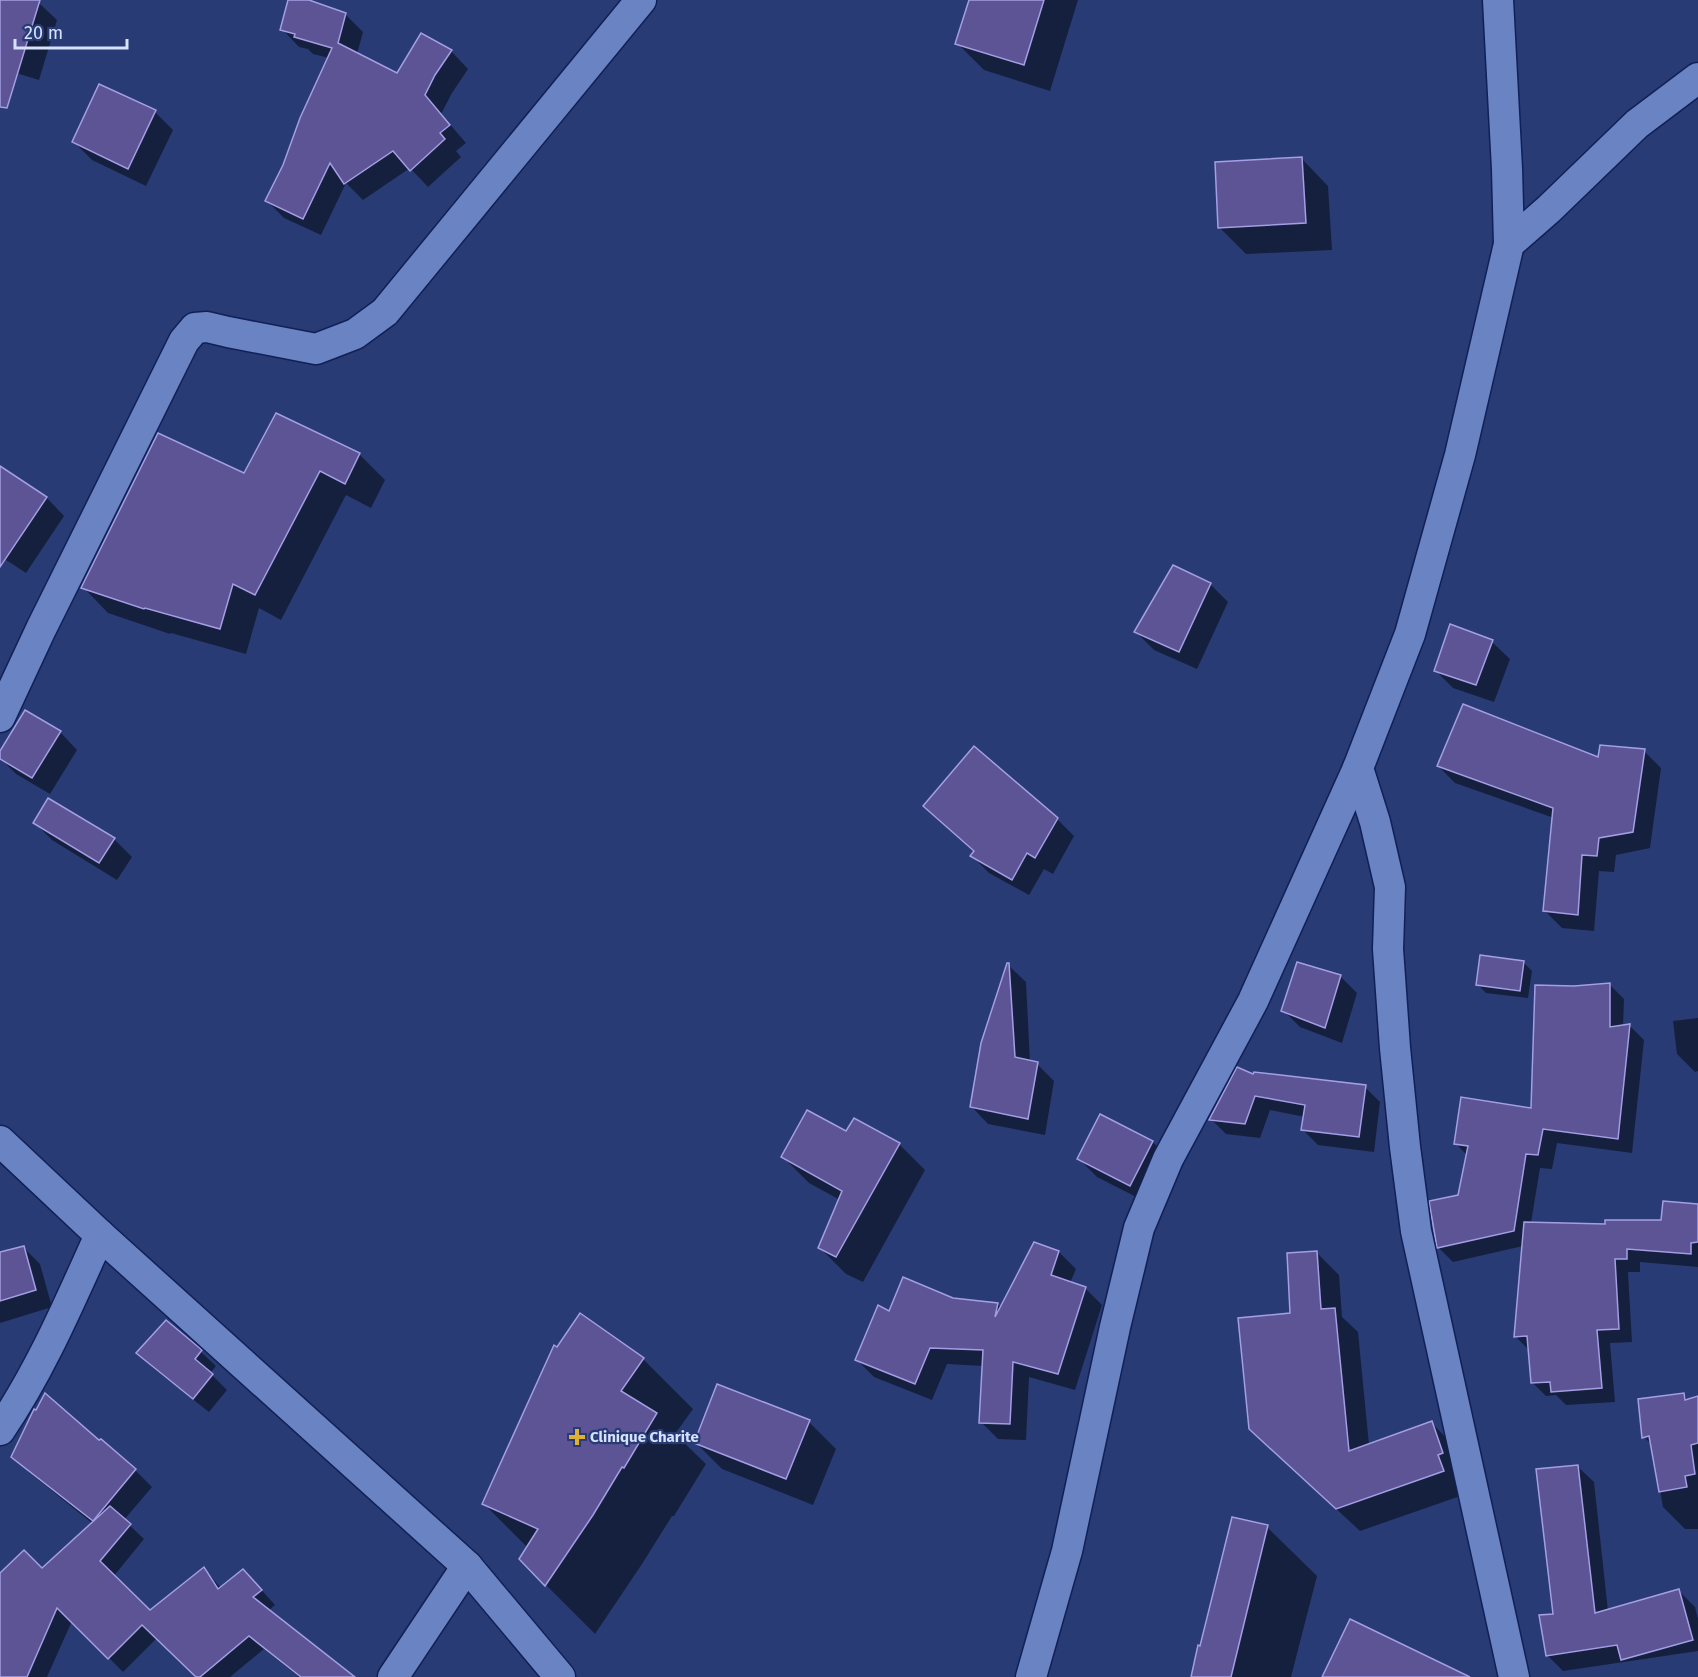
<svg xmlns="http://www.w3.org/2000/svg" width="1698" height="1677" viewBox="0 0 1698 1677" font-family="'Fira Sans',sans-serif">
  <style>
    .shadow { fill: #0007 }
    .building { fill: #5c5494; stroke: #a49ee5; stroke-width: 1.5 }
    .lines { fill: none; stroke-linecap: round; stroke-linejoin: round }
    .minor-casing { stroke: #112057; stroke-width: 33 }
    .minor { stroke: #6a83c2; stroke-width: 30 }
    .poi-dot { fill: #deb133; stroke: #283b75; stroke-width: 2 }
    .labels { text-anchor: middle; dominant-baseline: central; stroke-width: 4.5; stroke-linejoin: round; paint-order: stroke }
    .poi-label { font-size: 15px; font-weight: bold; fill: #d6e2fe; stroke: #283b75; text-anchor: start }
  </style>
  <rect width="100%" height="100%" fill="#283b75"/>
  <g class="shadow">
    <polygon points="0,0 31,0 39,3 57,20 39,80 0,68"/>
    <polygon points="289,0 305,0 346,15 363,32 357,54 398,75 451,51 468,69 452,93 441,114 466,143 456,151 461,157 428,187 410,168 363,200 346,183 321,235 284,218 267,201 284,166 329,58 313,54 308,49 299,47 282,29"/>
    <polygon points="970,0 1078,0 1050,91 984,70 957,43"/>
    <polygon points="155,112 173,130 146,186 92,160 74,142"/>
    <polygon points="1302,159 1328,186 1332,250 1246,254 1219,227"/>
    <polygon points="359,454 385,480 371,508 346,495 281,620 259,608 246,654 171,633 170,634 108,613 83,587 245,475"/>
    <polygon points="0,468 47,498 64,516 26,573 0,556"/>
    <polygon points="1210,584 1228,602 1197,669 1154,650 1136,632"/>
    <polygon points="1451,626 1492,642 1510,659 1494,702 1453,688 1435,670"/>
    <polygon points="60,732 77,750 50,794 16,774 0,758 0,754"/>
    <polygon points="1644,751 1661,768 1650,848 1616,855 1614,872 1599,871 1594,931 1562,928 1545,911 1554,818 1455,783 1438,766 1599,759"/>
    <polygon points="925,806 1057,819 1074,836 1053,874 1044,869 1029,895 989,873 972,856 975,852"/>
    <polygon points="35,823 114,839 132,857 117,880 52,840"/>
    <polygon points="1523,962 1532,971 1528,998 1486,993 1477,984"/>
    <polygon points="1008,965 1026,982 1030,1062 1037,1064 1054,1081 1045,1135 988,1124 971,1106"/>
    <polygon points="1340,976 1357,993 1342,1043 1300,1027 1283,1010"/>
    <polygon points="1609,984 1624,999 1623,1027 1630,1026 1644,1040 1632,1153 1557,1143 1552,1169 1540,1168 1531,1223 1607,1226 1663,1222 1698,1206 1698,1267 1640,1262 1640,1272 1628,1272 1632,1342 1610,1343 1615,1402 1566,1405 1556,1395 1546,1396 1532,1382 1530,1351 1515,1336 1523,1246 1453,1262 1439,1248 1431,1202 1459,1196 1467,1155 1455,1143 1532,1110 1574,988"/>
    <polygon points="1698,1018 1698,1071 1695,1072 1677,1054 1673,1021"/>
    <polygon points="1254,1076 1365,1087 1380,1102 1374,1152 1318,1145 1303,1130 1305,1117 1270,1110 1260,1138 1226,1134 1211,1119"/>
    <polygon points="1101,1116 1153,1142 1170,1160 1148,1203 1097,1177 1079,1159"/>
    <polygon points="847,1133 899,1144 925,1170 863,1282 846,1274 820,1248 840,1200 809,1183 783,1157"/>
    <polygon points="23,1247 40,1264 52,1307 0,1323 0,1250 2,1253"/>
    <polygon points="1059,1252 1076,1269 1070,1283 1085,1288 1102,1305 1075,1390 1029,1377 1026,1440 998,1439 981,1422 983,1366 947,1364 932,1400 874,1377 857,1360 890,1313 953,1299 997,1304 1002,1308"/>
    <polygon points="1316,1252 1339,1275 1342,1317 1358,1332 1369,1445 1432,1423 1454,1446 1466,1494 1360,1531 1250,1429 1292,1314"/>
    <polygon points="580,1315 643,1359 693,1409 675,1434 706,1464 674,1516 672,1516 642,1564 595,1634 520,1559 528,1548 484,1504 557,1350"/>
    <polygon points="166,1322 201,1352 216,1366 210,1373 227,1390 209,1412 153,1368 138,1353"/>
    <polygon points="1683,1395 1689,1400 1698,1398 1698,1529 1685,1529 1663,1507 1652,1445 1644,1437"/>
    <polygon points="809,1422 836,1449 813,1505 722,1469 696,1443"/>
    <polygon points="101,1441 135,1470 152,1487 124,1520 144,1539 113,1577 149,1612 204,1569 221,1588 257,1585 275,1605 268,1611 352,1677 299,1677 264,1649 230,1677 197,1677 157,1638 123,1672 72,1621 47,1677 0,1677 0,1575 42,1570 93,1524 30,1473 13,1456"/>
    <polygon points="1577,1466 1594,1482 1608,1611 1679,1591 1695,1607 1698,1619 1698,1651 1563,1671 1547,1655"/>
    <polygon points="1267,1527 1317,1576 1291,1677 1193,1677 1201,1647"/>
  </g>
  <g class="building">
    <polygon points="0,0 40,0 7,108 0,107"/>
    <polygon points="288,0 309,0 346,13 338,43 397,73 421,33 452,50 435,75 425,95 450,125 440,133 445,139 410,171 393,151 344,184 330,163 303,219 265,201 283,165 300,118 332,48 294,37 295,34 280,30"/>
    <polygon points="969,0 1044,0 1024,65 955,44"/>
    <polygon points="99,84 156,110 128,169 72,142"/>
    <polygon points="1302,157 1306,223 1218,228 1215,162"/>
    <polygon points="276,413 360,453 345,484 320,471 255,595 233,584 220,629 145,608 144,609 81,588 158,433 244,473"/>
    <polygon points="0,466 47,497 0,567"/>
    <polygon points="1173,565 1211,583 1179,652 1134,632"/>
    <polygon points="1450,624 1493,640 1476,685 1434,671"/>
    <polygon points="1463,704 1598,757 1600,745 1645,749 1633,832 1599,838 1597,856 1582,855 1578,915 1543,911 1553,808 1437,766"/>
    <polygon points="25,710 61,731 32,778 0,759 0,751"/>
    <polygon points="974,746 1058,818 1035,858 1027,853 1012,880 970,856 974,851 923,806"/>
    <polygon points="48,798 115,838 99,863 33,823"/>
    <polygon points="1480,955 1524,961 1520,991 1476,985"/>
    <polygon points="1297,962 1341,975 1325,1028 1281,1011"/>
    <polygon points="1007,963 1009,963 1015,1057 1038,1062 1028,1119 970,1107 981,1043"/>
    <polygon points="1610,983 1610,1027 1630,1024 1618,1139 1543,1129 1538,1155 1526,1154 1514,1231 1437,1248 1429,1201 1458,1195 1468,1146 1454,1144 1461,1097 1531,1108 1535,985 1574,986"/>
    <polygon points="1237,1067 1253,1074 1254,1072 1366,1085 1359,1137 1301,1130 1305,1105 1255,1096 1245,1124 1209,1120"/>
    <polygon points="807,1110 846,1131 854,1118 900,1143 836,1257 818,1248 842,1191 781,1157"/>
    <polygon points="1100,1114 1153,1141 1130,1186 1077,1159"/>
    <polygon points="1663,1201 1698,1204 1698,1242 1691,1243 1691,1254 1627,1249 1627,1259 1615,1259 1619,1329 1597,1330 1602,1388 1551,1392 1550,1382 1531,1383 1527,1336 1514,1337 1524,1222 1605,1224 1605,1220 1661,1220"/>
    <polygon points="1034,1242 1059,1251 1051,1275 1086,1287 1058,1374 1013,1362 1010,1424 979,1423 983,1350 930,1348 915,1384 855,1360 878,1305 889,1311 903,1277 953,1298 998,1303 995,1317"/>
    <polygon points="24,1246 36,1290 0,1301 0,1252"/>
    <polygon points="1317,1251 1321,1309 1335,1308 1349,1451 1432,1421 1443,1453 1438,1455 1444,1471 1336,1509 1249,1429 1238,1318 1290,1313 1287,1253"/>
    <polygon points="580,1313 644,1358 621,1391 657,1413 624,1468 622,1467 593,1515 545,1586 519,1559 538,1529 482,1504 554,1345 557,1347"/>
    <polygon points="166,1320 202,1350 195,1359 213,1374 193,1399 136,1353"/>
    <polygon points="717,1384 810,1420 786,1479 694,1443"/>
    <polygon points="45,1393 99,1440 101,1439 136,1469 93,1521 11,1457 34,1409 36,1410"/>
    <polygon points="1684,1393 1685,1400 1698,1396 1698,1443 1691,1445 1695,1474 1685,1476 1687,1487 1659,1492 1649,1436 1642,1438 1638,1399"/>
    <polygon points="1578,1465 1595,1613 1679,1589 1693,1640 1621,1660 1617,1645 1546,1656 1539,1615 1553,1614 1536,1469"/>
    <polygon points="110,1506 131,1524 100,1561 150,1610 204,1567 218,1589 243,1569 262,1590 253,1597 355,1677 301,1677 249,1636 200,1677 196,1677 142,1625 108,1659 57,1608 27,1677 0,1677 0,1573 24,1550 42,1568"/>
    <polygon points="1232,1517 1268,1525 1231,1677 1191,1677 1198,1645 1200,1646"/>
    <polygon points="1350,1619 1470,1677 1322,1677"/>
  </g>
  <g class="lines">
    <g class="minor-casing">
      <g id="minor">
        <polyline points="1498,0 1507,169 1509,244"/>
        <polyline points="0,717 41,629 184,341 195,328 207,327 228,332 316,349 355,334 385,312 641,0"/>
        <polyline points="1358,768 1375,822 1390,887 1388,949 1395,1048 1405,1147 1416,1231 1514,1677"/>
        <polyline points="0,1141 100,1235 467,1566 560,1677"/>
        <path d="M0,1430C41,1370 70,1301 100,1235"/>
        <polyline points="393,1677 467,1566"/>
        <polyline points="1031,1677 1067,1551 1115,1327 1139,1228 1168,1159 1253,1001 1358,768 1410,634 1460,455 1509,244 1549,209 1637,124 1698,78"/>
      </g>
    </g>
    <use href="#minor" class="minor"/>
  </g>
  <path class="poi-dot" d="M574 1428h6v6h6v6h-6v6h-6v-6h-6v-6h6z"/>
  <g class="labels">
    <g class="poi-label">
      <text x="590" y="1437">Clinique Charite</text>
    </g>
  </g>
  <path d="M15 39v9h112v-9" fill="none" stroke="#d6e2fe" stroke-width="3"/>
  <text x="24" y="39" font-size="18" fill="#d6e2fe" stroke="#283b75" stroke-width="4.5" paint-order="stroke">20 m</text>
</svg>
